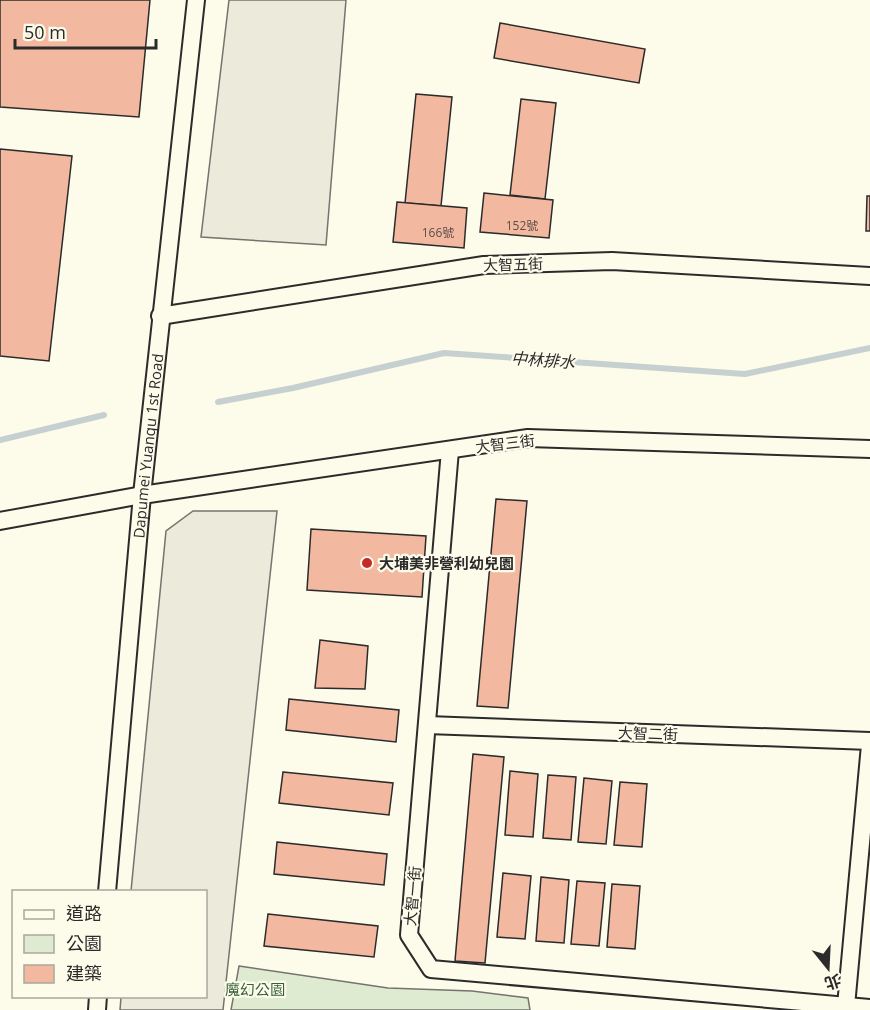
<svg xmlns="http://www.w3.org/2000/svg" width="870" height="1010" viewBox="0 0 870 1010" font-family="'Open Sans','Noto Sans TC',sans-serif">
  <style>
    .green { fill: #deebd1; stroke: #74746e; stroke-width: 1.5 }
    .parking { fill: #eceadb; stroke: #74746e; stroke-width: 1.5 }
    .lines { fill: none; stroke-linecap: round; stroke-linejoin: round }
    .stream { stroke: #c7d0d0; stroke-width: 6 }
    .building { fill: #f2b8a0; stroke: #2b2b2b; stroke-width: 1.5 }
    .minor-casing { stroke: #2b2b2b; stroke-width: 20 }
    .minor { stroke: #fdfbea; stroke-width: 16 }
    .poi-dot { fill: #c62828; stroke: #fdfbea; stroke-width: 2 }
    .labels { text-anchor: middle; dominant-baseline: central; stroke-width: 4.5; stroke-linejoin: round; paint-order: stroke }
    .number-label { font-size: 12px; fill: #5d4e48 }
    .street-label { font-size: 15px; fill: #2b2b2b; stroke: #fdfbea }
    .poi-label { font-size: 15px; font-weight: bold; fill: #2b2b2b; stroke: #fdfbea; text-anchor: start }
    .park-label { font-size: 15px; fill: #34623c; stroke: #fdfbea }
    .water-label { font-size: 16px; font-style: italic; fill: #2b2b2b; stroke: #fdfbea }
  </style>
  <rect width="100%" height="100%" fill="#fdfbea"/>
  <polygon class="green" points="239,966 388,988 472,991 528,998 530,1010 231,1010"/>
  <g class="parking">
    <polygon points="229,0 346,0 326,245 201,237"/>
    <polygon points="193,511 277,511 223,1010 120,1010 121,997 206,996 206,892 131,891 166,531"/>
  </g>
  <g class="lines">
    <g class="stream">
      <polyline points="218,402 293,388 444,353 745,374 870,348"/>
      <polyline points="0,440 104,415"/>
    </g>
  </g>
  <g class="building">
    <polygon points="0,0 150,0 139,117 0,107"/>
    <polygon points="500,23 645,49 639,83 494,58"/>
    <polygon points="416,94 452,97 441,206 405,203"/>
    <polygon points="521,99 556,103 545,199 510,195"/>
    <polygon points="0,149 72,156 49,361 0,356"/>
    <polygon points="484,193 553,200 549,238 480,232"/>
    <polygon points="867,196 870,196 870,231 866,231"/>
    <polygon points="397,202 467,208 464,248 393,242"/>
    <polygon points="496,499 527,501 508,708 477,706"/>
    <polygon points="311,529 426,536 422,597 307,590"/>
    <polygon points="320,640 368,646 365,689 315,688"/>
    <polygon points="289,699 399,710 396,742 286,730"/>
    <polygon points="473,754 504,757 485,963 455,961"/>
    <polygon points="510,771 538,774 533,837 505,835"/>
    <polygon points="283,772 393,783 389,815 279,803"/>
    <polygon points="548,775 576,777 571,840 543,838"/>
    <polygon points="584,778 612,781 606,844 578,842"/>
    <polygon points="620,782 647,784 642,847 614,845"/>
    <polygon points="277,842 387,854 384,885 274,874"/>
    <polygon points="503,873 531,876 525,939 497,937"/>
    <polygon points="541,877 569,880 564,943 536,941"/>
    <polygon points="577,881 605,883 599,946 571,944"/>
    <polygon points="612,884 640,886 635,949 607,947"/>
    <polygon points="268,914 378,926 374,957 264,946"/>
  </g>
  <g class="lines">
    <g class="minor-casing">
      <g id="minor">
        <polyline points="160,316 484,265 612,261 870,276"/>
        <polyline points="450,450 409,935 431,969 870,1008"/>
        <polyline points="0,521 142,495 528,438 870,449"/>
        <polyline points="427,725 870,741"/>
        <path id="s1" d="M107,892L142,495L196,0"/>
        <polyline points="846,1006 870,745"/>
        <polyline points="97,1010 98,996"/>
      </g>
    </g>
    <use href="#minor" class="minor"/>
  </g>
  <circle class="poi-dot" cx="367" cy="563" r="6"/>
  <g class="labels">
    <g class="number-label">
      <text x="522" y="225">152號</text>
      <text x="438" y="232">166號</text>
    </g>
    <g class="street-label">
      <text transform="translate(513 264) rotate(-2)">大智五街</text>
      <text transform="translate(505 443) rotate(-7)">大智三街</text>
      <text stroke="none"><textPath href="#s1" startOffset="448">Dapumei Yuanqu 1st Road</textPath></text>
      <text transform="translate(648 733) rotate(2)">大智二街</text>
      <text transform="translate(412 896) rotate(-85)">大智一街</text>
    </g>
    <g class="poi-label">
      <text x="379" y="563">大埔美非營利幼兒園</text>
    </g>
    <g class="park-label">
      <text x="255" y="989">魔幻公園</text>
    </g>
    <g class="water-label">
      <text transform="translate(543 360) rotate(4)">中林排水</text>
    </g>
  </g>
  <rect x="12" y="890" width="195" height="108" fill="#fdfbea" stroke="#a9a89e" stroke-width="1.5"/>
  <rect x="24" y="910" width="30" height="9" fill="#fdfbea" stroke="#a9a89e" stroke-width="1.5"/>
  <text x="66" y="920" font-size="18" fill="#2b2b2b">道路</text>
  <rect x="24" y="935" width="30" height="18" fill="#deebd1" stroke="#a9a89e" stroke-width="1.5"/>
  <text x="66" y="950" font-size="18" fill="#2b2b2b">公園</text>
  <rect x="24" y="965" width="30" height="18" fill="#f2b8a0" stroke="#a9a89e" stroke-width="1.5"/>
  <text x="66" y="980" font-size="18" fill="#2b2b2b">建築</text>
  <g transform="translate(828 968) rotate(162)" stroke="#fdfbea" stroke-width="4.5" paint-order="stroke">
  <path d="M0-4.5L10 22L0 15L-10 22Z" fill="#2b2b2b"/>
  <text y="-9" font-size="16" font-weight="bold" text-anchor="middle" fill="#2b2b2b">北</text>
  </g>
  <path d="M15 39v9h141v-9" fill="none" stroke="#2b2b2b" stroke-width="3"/>
  <text x="24" y="39" font-size="18" fill="#2b2b2b" stroke="#fdfbea" stroke-width="4.5" paint-order="stroke">50 m</text>
</svg>
